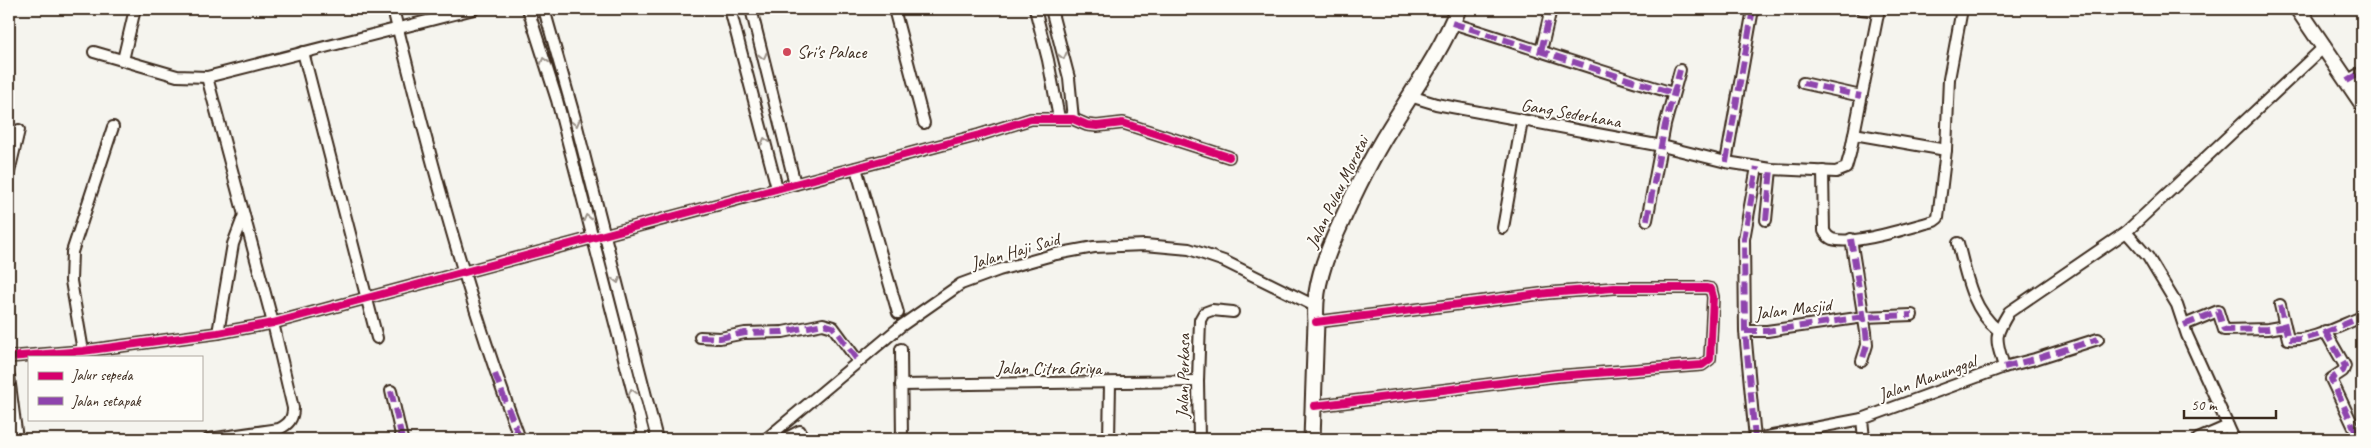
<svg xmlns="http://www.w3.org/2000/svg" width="2371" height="448" viewBox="0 0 2371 448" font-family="Caveat,sans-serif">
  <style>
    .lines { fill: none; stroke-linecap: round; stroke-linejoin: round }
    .street-casing { stroke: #3b2a1e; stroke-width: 14 }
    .secondary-casing { stroke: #3b2a1e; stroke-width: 19 }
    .street { stroke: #fdfcf7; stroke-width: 10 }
    .secondary { stroke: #fdfcf7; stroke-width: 15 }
    .quiet { stroke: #8e44ad; stroke-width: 6; stroke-dasharray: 12 6; stroke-linecap: butt }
    .cycleway-casing { stroke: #fdfcf7; stroke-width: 11 }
    .cycleway { stroke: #d6006c; stroke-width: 8 }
    .oneway { stroke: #9c938a }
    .poi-dot { fill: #d1495b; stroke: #fdfcf7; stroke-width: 2 }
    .labels { text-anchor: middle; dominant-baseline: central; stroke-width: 4; stroke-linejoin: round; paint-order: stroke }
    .poi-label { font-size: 18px; fill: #3b2a1e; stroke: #fdfcf7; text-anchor: start }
    .street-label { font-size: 18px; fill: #3b2a1e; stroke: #fdfcf7 }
  </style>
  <rect width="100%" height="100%" fill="#f5f4ee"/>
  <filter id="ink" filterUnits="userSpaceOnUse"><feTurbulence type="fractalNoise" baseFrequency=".02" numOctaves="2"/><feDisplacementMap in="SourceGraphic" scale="10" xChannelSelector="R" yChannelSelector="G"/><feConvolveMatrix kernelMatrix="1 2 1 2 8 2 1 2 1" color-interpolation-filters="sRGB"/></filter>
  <g filter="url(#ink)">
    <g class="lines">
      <g class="street-casing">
        <g id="street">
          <path d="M393,9C429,154 467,299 520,439"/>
          <polyline points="528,9 557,100 645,439"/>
          <polyline points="544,9 574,115 657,439"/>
          <polyline points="730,9 777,188"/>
          <polyline points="751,9 795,184"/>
          <polyline points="894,9 924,123"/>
          <polyline points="1035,9 1048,60 1059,118"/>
          <polyline points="1051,9 1069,78 1073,119"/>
          <polyline points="1861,9 1878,11"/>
          <path d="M1452,23C1526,46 1599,71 1673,93"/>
          <polyline points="1541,51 1551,9"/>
          <polyline points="94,52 177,76 207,77 474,9"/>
          <polyline points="303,52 377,338"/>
          <polyline points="123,60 135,9"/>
          <path d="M207,77L273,323L293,408C293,419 289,424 279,429L209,439"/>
          <polyline points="2347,81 2362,72"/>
          <polyline points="1803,83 1861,96"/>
          <polyline points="1410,96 1436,104 1662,146 1726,162 1771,169 1836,172 1846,168 1850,154 1879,9"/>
          <polyline points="1854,134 1946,150"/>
          <polyline points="1726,162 1753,9"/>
          <polyline points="856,168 898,313"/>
          <path d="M1823,171L1824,231C1826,234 1827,237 1832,239C1854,246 1911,227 1934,221L1938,218L1946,150L1949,79L1962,9"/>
          <polyline points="9,172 19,130"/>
          <polyline points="1647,220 1665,125 1680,70"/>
          <polyline points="1766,220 1771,169"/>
          <polyline points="1503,228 1522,121"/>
          <polyline points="2126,232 2148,257 2177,305 2187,335 2234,439"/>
          <polyline points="1851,239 1866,332 1867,345 1862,361"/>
          <path d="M1958,243C1966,274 1972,310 1998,330"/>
          <path d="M2280,305L2288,339C2312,342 2340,325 2362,317"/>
          <polyline points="2184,325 2218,311 2224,330 2268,329 2285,326"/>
          <polyline points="1745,331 1767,331 1864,317 1912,315"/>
          <polyline points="2325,331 2345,366 2343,371 2331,379 2358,436 2350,439"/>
          <polyline points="218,333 233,244 244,215"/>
          <polyline points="700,337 720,338 745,333 783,332 823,324 833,327 858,361"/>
          <polyline points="901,349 902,439"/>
          <polyline points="83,351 71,281 72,252 113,127"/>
          <polyline points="9,357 83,351 218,333 273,323 979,135 1031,119 1073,119 1087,125 1097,126 1123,123 1229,157"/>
          <path d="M2004,367C1996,338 1993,338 2009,312L2126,232L2324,47"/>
          <polyline points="9,377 17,439"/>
          <polyline points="901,385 1198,381"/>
          <polyline points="391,391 402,439"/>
          <polyline points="1314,406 1557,376 1702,365 1710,359 1713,297 1711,289 1706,288 1614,288 1548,293 1316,322"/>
          <polyline points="1862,419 1864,439"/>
          <polyline points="766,439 901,326 961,284 999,270 1056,254 1094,247 1145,245 1189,249 1224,261 1315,306"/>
          <polyline points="785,439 800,431"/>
          <polyline points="1109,439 1110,383"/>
          <polyline points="1199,439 1198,381 1200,320 1204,313 1212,310 1233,312"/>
          <polyline points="1755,439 1745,331 1744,239 1757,167"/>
          <polyline points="1756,439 1862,419 2004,367 2035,359 2098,339"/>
          <polyline points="2198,439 2228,426"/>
        </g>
      </g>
      <g class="secondary-casing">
        <g id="secondary">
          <polyline points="2298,9 2362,103"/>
          <path d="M1312,439L1316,322C1313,289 1325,257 1339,227C1354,193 1370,160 1390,128C1414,89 1441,52 1458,9"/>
        </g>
      </g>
      <use href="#street" class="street"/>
      <use href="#secondary" class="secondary"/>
      <g class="quiet">
        <path d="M1452,23C1526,46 1599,71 1673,93"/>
        <polyline points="1541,51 1551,9"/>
        <polyline points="2347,81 2362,72"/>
        <polyline points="1803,83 1861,96"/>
        <polyline points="1726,162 1753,9"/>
        <polyline points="1647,220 1665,125 1680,70"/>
        <polyline points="1766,220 1771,169"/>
        <polyline points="1851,239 1866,332 1867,345 1862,361"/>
        <path d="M2280,305L2288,339C2312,342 2340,325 2362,317"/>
        <polyline points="2184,325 2218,311 2224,330 2268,329 2285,326"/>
        <polyline points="1745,331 1767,331 1864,317 1912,315"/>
        <polyline points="2325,331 2345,366 2343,371 2331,379 2358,436 2350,439"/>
        <polyline points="700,337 720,338 745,333 783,332 823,324 833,327 858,361"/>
        <polyline points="2004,367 2035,359 2098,339"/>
        <polyline points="495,374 520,439"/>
        <polyline points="391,391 402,439"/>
        <polyline points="1755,439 1745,331 1744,239 1757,167"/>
      </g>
      <g class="cycleway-casing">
        <g id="cycleway">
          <polyline points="9,357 83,351 218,333 273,323 979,135 1031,119 1073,119 1087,125 1097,126 1123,123 1229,157"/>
          <polyline points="1314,406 1557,376 1702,365 1710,359 1713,297 1711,289 1706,288 1614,288 1548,293 1316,322"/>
        </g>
      </g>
      <use href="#cycleway" class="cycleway"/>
    </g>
    <defs><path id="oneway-chevron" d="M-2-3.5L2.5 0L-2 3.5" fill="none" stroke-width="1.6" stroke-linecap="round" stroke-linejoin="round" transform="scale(1.25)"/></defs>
    <g class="oneway">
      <use href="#oneway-chevron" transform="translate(763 56) rotate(76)"/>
      <use href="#oneway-chevron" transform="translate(1063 56) rotate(76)"/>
      <use href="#oneway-chevron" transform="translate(544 61) rotate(-107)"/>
      <use href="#oneway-chevron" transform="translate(576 123) rotate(76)"/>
      <use href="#oneway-chevron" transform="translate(765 141) rotate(-105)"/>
      <use href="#oneway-chevron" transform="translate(587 218) rotate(-104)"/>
      <use href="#oneway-chevron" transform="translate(617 280) rotate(75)"/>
      <use href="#oneway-chevron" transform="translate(632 392) rotate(-105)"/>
    </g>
  </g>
  <circle class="poi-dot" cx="787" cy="52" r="5"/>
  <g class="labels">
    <g class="poi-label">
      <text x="797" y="52">Sri's Palace</text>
    </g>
    <g class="street-label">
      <text transform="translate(1571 113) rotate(10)">Gang Sederhana</text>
      <text transform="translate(1337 192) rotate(-64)">Jalan Pulau Morotai</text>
      <text transform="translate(1015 251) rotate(-16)">Jalan Haji Said</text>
      <text transform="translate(1793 309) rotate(-7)">Jalan Masjid</text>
      <text x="1049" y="368">Jalan Citra Griya</text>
      <text transform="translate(1183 376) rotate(-89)">Jalan Perkasa</text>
      <text transform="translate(1927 378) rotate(-20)">Jalan Manunggal</text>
    </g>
  </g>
  <rect width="2371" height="448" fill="none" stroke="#fdfcf7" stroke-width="30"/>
  <rect x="15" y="15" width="2341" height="418" fill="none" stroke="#3b2a1e" stroke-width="2" filter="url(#ink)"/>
  <rect x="28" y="356" width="175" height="65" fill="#fdfcf7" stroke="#afa8a0"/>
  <rect x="38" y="372" width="25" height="8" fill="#d6006c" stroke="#afa8a0"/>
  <text x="72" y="380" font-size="15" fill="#3b2a1e">Jalur sepeda</text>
  <rect x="38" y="397" width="25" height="8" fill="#8e44ad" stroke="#afa8a0"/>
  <text x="72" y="406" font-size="15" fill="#3b2a1e">Jalan setapak</text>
  <path d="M2184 410v8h92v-8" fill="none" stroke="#3b2a1e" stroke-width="2.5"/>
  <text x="2191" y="410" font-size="15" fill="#3b2a1e" stroke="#fdfcf7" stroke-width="4" paint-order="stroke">50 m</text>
</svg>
